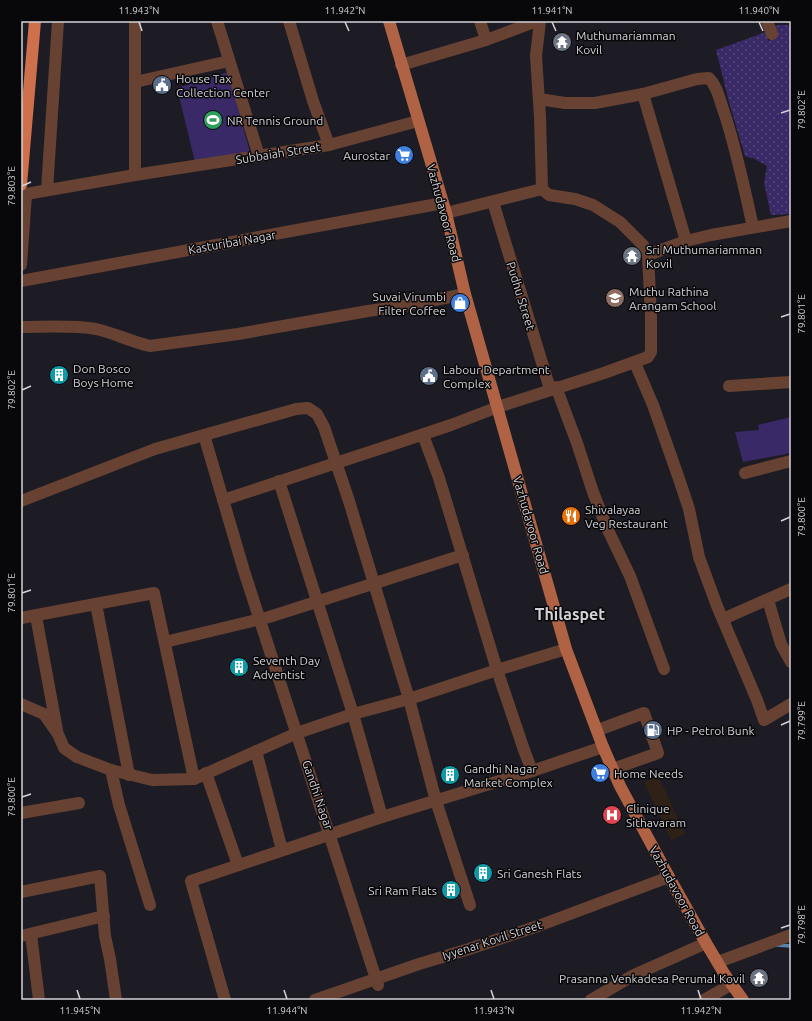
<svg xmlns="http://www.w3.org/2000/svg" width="812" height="1021" viewBox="0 0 812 1021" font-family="Ubuntu,sans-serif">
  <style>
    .commercial { fill: #302116 }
    .grass { fill: url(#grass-dots) }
    .pitch { fill: #392966 }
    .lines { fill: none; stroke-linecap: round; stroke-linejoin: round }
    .stream { stroke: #5882a7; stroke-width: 3.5 }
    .minor { stroke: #674233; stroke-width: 12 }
    .major { stroke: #b06344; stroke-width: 12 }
    .highway { stroke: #cd704b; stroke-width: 12 }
    .ticks { fill: none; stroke: #d2d2d7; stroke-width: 1.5 }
    .labels { text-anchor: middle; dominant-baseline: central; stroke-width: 3; stroke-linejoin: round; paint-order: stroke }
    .poi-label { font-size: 12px; fill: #d2d2d7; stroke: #08070a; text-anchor: start }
    .street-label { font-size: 12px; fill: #d2d2d7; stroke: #08070a }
    .district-label { font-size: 16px; font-weight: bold; fill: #d2d2d7; stroke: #08070a }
    .neatline { fill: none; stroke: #d2d2d7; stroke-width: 1.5 }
    .ticks-label { font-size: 10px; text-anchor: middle; fill: #d2d2d7 }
  </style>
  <defs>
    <pattern id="grass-dots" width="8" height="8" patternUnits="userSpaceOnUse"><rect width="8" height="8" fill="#392966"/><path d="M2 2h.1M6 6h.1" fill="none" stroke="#55477b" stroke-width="1.8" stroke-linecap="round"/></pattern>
  </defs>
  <rect width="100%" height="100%" fill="#1d1c24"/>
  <polygon class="commercial" points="658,775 685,834 671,840 644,782"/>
  <polygon class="grass" points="779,25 788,25 791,28 791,214 771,215 764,183 767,166 755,159 745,156 729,102 716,50 766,32 768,41 775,38 775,26"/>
  <g class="pitch">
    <polygon points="228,72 250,152 195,162 177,88"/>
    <polygon points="791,417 791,453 743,462 735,432 759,430 758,425"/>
  </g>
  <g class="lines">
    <polyline class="stream" points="776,945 791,946"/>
    <g class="minor">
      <polyline points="217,21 259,156"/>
      <polyline points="289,21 313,101 329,145"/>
      <polyline points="480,21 486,40"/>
      <polyline points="540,21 536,56 540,117 542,189"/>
      <polyline points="767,21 772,34"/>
      <polyline points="401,65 486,40 537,21"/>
      <polyline points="135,82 229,61"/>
      <polyline points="643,94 686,241"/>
      <path d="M539,99L565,103H595L643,94L697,79L709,78C717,86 719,98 723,109C736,147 744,187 753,227"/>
      <polyline points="135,175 329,145 418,121"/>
      <polyline points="47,190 58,21"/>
      <polyline points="493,202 550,389"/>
      <polyline points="648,255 686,241 711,235 791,221"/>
      <polyline points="21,265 26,194 135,175 135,21"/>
      <polyline points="21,281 443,203"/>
      <path d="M21,327C45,327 73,325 96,329C114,333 132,342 150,346L238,334L368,311L404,306L465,294"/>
      <polyline points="635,363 653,405 678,476 689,509 699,557 717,606 757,700 764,720 791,704"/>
      <polyline points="729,386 791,382"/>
      <polyline points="556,387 577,443 593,492 607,528 630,576 664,669"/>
      <polyline points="204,435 244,571 378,985"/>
      <polyline points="423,435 439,478 497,670 524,750 532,771"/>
      <polyline points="745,473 791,461"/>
      <polyline points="279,481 353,714 382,817"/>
      <polyline points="223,500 388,446 451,425 498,407 604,373 648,357 651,352 651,316 648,255 643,245 620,222 593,205 575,199 549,195 542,189 446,213"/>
      <polyline points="21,501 155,449 296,409 308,408 317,414 324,427 349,501 409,699 436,801 470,905"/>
      <polyline points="768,600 781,644 791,662"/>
      <polyline points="96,604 129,775"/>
      <polyline points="36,616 57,730"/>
      <polyline points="21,618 154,593 194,779"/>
      <polyline points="723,619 791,589"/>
      <polyline points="165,642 269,617 463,555"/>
      <polyline points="21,704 44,714 58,734 64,748 77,757 111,770 152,780 194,779 297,733 353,714 409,699 497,670 566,649"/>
      <polyline points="598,730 644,713 658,753 613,769"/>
      <polyline points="256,751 282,850"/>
      <polyline points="111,770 119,805 150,905"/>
      <polyline points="206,773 238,865"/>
      <polyline points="21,813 79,803"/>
      <polyline points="21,892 100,876 105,936 110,959 116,1000"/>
      <polyline points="31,934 39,1000"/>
      <polyline points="21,936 104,916"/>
      <polyline points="718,962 791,935"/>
      <polyline points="225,1000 191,881 382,817 532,771 603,747"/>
      <polyline points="315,1000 419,964 469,949 538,926 669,877"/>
      <polyline points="591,1000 634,975 706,943"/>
      <polyline points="704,1000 732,984"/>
    </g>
    <polyline class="major" points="389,21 446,213 465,294 566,649 603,747 620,786 669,877 706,943 725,975 743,1000"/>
    <polyline class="highway" points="21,185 35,21"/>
  </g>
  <path class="ticks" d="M139,22L142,31M345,22L349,31M552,22L556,31M759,22L763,31M781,113L790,110M22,186L31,182M781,317L790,314M22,390L31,386M781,521L790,517M22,593L31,590M781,725L790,721M22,797L31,794M781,928L790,925M77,990L80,999M284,990L287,999M491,990L494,999M698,990L701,999"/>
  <defs>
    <g id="temple-disc" transform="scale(1)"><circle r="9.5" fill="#6b7280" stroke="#08070a"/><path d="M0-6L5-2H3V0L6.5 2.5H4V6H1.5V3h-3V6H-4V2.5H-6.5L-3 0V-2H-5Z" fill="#fff"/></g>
    <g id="civic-disc" transform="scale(1)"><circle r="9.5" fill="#5c6f8a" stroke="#08070a"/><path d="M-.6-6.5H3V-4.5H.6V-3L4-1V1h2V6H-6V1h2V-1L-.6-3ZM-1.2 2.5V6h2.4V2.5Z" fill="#fff"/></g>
    <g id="stadium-disc" transform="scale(1)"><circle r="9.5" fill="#2e9e5b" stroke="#08070a"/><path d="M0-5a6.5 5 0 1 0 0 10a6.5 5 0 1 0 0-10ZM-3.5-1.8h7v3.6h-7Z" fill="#fff"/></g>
    <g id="supermarket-disc" transform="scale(1)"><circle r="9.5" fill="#3f7fe0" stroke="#08070a"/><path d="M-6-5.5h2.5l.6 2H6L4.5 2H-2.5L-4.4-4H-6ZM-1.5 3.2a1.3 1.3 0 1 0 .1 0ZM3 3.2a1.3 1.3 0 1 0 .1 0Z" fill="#fff"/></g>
    <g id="school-disc" transform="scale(1)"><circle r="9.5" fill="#8d6e63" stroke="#08070a"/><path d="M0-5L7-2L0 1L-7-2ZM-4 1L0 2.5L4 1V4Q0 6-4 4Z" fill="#fff"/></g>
    <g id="shop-disc" transform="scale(1)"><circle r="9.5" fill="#3f7fe0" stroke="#08070a"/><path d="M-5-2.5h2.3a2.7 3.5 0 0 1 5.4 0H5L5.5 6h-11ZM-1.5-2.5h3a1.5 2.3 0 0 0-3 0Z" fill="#fff"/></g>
    <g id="building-disc" transform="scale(1)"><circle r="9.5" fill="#0f9aa8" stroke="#08070a"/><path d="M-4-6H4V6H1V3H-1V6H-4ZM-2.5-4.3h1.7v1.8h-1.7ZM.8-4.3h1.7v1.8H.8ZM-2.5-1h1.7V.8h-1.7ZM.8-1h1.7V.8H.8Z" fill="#fff"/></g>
    <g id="restaurant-disc" transform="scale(1)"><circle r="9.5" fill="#e8710a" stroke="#08070a"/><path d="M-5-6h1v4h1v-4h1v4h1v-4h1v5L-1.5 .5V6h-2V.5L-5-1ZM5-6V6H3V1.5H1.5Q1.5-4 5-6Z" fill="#fff"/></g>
    <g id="fuel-disc" transform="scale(1)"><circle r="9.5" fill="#5c6f8a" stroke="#08070a"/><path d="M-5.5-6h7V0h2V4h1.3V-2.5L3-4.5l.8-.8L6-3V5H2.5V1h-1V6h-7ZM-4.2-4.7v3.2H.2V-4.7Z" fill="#fff"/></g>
    <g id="hospital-disc" transform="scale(1)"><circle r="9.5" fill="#e0444e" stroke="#08070a"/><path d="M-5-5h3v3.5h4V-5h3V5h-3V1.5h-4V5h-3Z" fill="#fff"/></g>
  </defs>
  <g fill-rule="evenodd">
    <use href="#temple-disc" x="562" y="42"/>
    <use href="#civic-disc" x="162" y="85"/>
    <use href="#stadium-disc" x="213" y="120"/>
    <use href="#supermarket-disc" x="404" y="155"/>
    <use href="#temple-disc" x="632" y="256"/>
    <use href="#school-disc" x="615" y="298"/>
    <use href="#shop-disc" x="460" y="303"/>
    <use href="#building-disc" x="59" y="375"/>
    <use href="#civic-disc" x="429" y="376"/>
    <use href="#restaurant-disc" x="571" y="516"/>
    <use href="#building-disc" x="239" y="667"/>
    <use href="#fuel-disc" x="653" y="730"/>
    <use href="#supermarket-disc" x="600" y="773"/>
    <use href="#building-disc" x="450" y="775"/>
    <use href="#hospital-disc" x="612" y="815"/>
    <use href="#building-disc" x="483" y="873"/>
    <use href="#building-disc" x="451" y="890"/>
    <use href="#temple-disc" x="759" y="978"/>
  </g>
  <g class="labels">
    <g class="poi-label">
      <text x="576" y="35">Muthumariamman<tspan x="576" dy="14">Kovil</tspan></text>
      <text x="176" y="78">House Tax<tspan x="176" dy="14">Collection Center</tspan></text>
      <text x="227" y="120">NR Tennis Ground</text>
      <text x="390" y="155" text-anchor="end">Aurostar</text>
      <text x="646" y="249">Sri Muthumariamman<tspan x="646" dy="14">Kovil</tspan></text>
      <text x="629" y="291">Muthu Rathina<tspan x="629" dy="14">Arangam School</tspan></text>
      <text x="446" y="296" text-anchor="end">Suvai Virumbi<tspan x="446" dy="14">Filter Coffee</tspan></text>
      <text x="73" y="368">Don Bosco<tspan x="73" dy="14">Boys Home</tspan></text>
      <text x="443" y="369">Labour Department<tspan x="443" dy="14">Complex</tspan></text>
      <text x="585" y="509">Shivalayaa<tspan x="585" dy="14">Veg Restaurant</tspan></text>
      <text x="253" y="660">Seventh Day<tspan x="253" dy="14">Adventist</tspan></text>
      <text x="667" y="730">HP - Petrol Bunk</text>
      <text x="464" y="768">Gandhi Nagar<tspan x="464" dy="14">Market Complex</tspan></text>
      <text x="614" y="773">Home Needs</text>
      <text x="626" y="808">Clinique<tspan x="626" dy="14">Sithavaram</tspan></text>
      <text x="497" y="873">Sri Ganesh Flats</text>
      <text x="437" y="890" text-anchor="end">Sri Ram Flats</text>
      <text x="745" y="978" text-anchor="end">Prasanna Venkadesa Perumal Kovil</text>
    </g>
    <g class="street-label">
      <text transform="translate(278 153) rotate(-9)">Subbaiah Street</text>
      <text transform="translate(444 213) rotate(75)">Vazhudavoor Road</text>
      <text transform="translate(232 242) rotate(-10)">Kasturibai Nagar</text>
      <text transform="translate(521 296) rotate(73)">Pudhu Street</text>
      <text transform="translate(531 525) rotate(74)">Vazhudavoor Road</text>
      <text transform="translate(318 795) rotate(71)">Gandhi Nagar</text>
      <text transform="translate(677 891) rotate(61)">Vazhudavoor Road</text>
      <text transform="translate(492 940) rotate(-18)">Iyyenar Kovil Street</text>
    </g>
    <g class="district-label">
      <text x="570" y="614">Thilaspet</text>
    </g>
  </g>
  <rect width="812" height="1021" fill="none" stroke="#08070a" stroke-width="44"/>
  <rect x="22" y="22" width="768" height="977" class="neatline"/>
  <g class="ticks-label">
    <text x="139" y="14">11.943°N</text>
    <text x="345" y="14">11.942°N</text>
    <text x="552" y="14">11.941°N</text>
    <text x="759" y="14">11.940°N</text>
    <text transform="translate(801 110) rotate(-90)" y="4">79.802°E</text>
    <text transform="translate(11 186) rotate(-90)" y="4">79.803°E</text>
    <text transform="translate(801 314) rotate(-90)" y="4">79.801°E</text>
    <text transform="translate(11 390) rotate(-90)" y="4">79.802°E</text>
    <text transform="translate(801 517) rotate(-90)" y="4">79.800°E</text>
    <text transform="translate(11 593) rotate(-90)" y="4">79.801°E</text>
    <text transform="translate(801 721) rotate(-90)" y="4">79.799°E</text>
    <text transform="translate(11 797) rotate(-90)" y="4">79.800°E</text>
    <text transform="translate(801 925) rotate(-90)" y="4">79.798°E</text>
    <text x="80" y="1014">11.945°N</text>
    <text x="287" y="1014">11.944°N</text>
    <text x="494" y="1014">11.943°N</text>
    <text x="701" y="1014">11.942°N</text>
  </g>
</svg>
